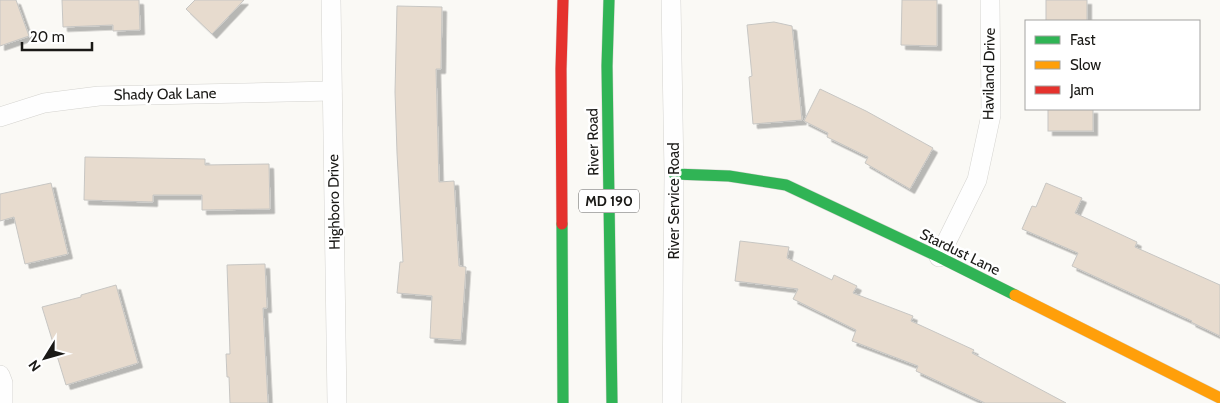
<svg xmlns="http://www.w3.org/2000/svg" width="1220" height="403" viewBox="0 0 1220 403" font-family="Cabin,sans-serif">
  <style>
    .building { fill: #e7dbce; stroke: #c7c6c3; filter: url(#shadow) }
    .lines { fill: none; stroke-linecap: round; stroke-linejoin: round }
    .street-casing { stroke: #d4d3cf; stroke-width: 20 }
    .fast-casing { stroke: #d4d3cf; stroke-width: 12 }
    .slow-casing { stroke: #d4d3cf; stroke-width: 12 }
    .jam-casing { stroke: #d4d3cf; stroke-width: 12 }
    .street { stroke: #fefefe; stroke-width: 19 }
    .fast { stroke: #30b455; stroke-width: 11 }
    .slow { stroke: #ff9f0a; stroke-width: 11 }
    .jam { stroke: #e5322d; stroke-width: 11 }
    .labels { text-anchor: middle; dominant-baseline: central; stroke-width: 5; stroke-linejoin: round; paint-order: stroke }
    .shield { fill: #fff; stroke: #5f5e5c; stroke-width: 1 }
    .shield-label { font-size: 14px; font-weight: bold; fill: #1a1916 }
    .street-label { font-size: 15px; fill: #1a1916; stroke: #fff }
  </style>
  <defs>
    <filter id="shadow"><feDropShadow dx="4.5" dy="4.5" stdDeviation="0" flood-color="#0004"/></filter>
  </defs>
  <rect width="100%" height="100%" fill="#faf9f5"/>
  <g class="building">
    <polygon points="0,0 16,0 29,36 0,46"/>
    <polygon points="62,0 139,0 140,30 113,31 113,25 63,27"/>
    <polygon points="195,0 244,0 212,34 186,9"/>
    <polygon points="902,0 937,0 937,46 901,45"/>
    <rect x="1046" y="0" width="41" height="21"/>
    <polygon points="397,6 442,7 441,69 436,69 439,182 454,181 459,266 466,267 461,340 430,338 432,296 397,293 400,262 403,262 397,153 395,92"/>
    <polygon points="774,22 792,26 802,120 753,124 749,77 752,76 747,25"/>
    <polygon points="820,89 866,111 933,148 910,189 865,163 868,157 827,137 828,133 804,121"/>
    <rect x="1048" y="109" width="45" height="22"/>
    <polygon points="85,157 205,159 205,165 269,164 270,209 202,210 202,195 153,195 153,202 84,200"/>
    <polygon points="51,183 68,254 25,264 14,217 0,221 0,194"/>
    <polygon points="1046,183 1082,198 1075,213 1137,242 1135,247 1220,285 1220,336 1191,322 1192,321 1072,266 1078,253 1022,229 1032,206 1036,207"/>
    <polygon points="740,241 789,247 787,258 832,280 834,275 857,286 853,293 913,316 911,321 974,350 972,353 1066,403 985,403 916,371 918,366 852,341 856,330 793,299 798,289 735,281"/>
    <polygon points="265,264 267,308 263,308 268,403 230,403 229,377 227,377 226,354 230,354 227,265"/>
    <polygon points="116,285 138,363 66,385 42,307 81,297 81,295"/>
  </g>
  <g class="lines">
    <g class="street-casing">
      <g id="street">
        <polyline points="331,0 337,403"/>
        <polyline points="671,0 674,174 672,403"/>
        <polyline points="0,117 44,103 99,96 332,91"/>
        <polyline points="939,257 977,180 991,115 990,0"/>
        <polyline points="0,375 3,383 3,403"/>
      </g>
    </g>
    <g class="fast-casing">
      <g id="fast">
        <polyline points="609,0 607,66 612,403"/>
        <polyline points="674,174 729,176 786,185 939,257 1015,295"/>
        <polyline points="562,224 563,403"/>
      </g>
    </g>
    <g class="slow-casing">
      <polyline id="slow" points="1015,295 1220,398"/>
    </g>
    <g class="jam-casing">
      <polyline id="jam" points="562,224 561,69 563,0"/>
    </g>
    <use href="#street" class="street"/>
    <use href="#fast" class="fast"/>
    <use href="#slow" class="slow"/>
    <use href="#jam" class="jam"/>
  </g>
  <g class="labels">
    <rect class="shield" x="579" y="189.5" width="60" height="23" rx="4"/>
    <g class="shield-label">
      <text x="609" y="201">MD 190</text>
    </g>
    <g class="street-label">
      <text transform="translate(989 74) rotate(-89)">Haviland Drive</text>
      <text transform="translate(165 94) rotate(-1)">Shady Oak Lane</text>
      <text transform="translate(593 142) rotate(-91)">River Road</text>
      <text transform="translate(674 201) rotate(-90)">River Service Road</text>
      <text transform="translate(334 202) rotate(-91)">Highboro Drive</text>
      <text transform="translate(960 252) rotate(26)">Stardust Lane</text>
    </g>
  </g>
  <rect x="1025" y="20" width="175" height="90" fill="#ffffff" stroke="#a3a3a2"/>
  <rect x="1035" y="36" width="25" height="8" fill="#30b455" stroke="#a3a3a2"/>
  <text x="1070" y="45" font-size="15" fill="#1a1916">Fast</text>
  <rect x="1035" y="61" width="25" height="8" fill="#ff9f0a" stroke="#a3a3a2"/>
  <text x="1070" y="70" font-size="15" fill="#1a1916">Slow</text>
  <rect x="1035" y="86" width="25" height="8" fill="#e5322d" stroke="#a3a3a2"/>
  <text x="1070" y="95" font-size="15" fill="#1a1916">Jam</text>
  <g transform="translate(45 358) rotate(233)" stroke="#ffffff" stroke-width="4" paint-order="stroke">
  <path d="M0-4L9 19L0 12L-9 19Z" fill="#1a1916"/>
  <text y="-8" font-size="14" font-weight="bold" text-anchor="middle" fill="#1a1916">N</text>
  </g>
  <path d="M22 42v8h70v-8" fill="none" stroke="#1a1916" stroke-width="2.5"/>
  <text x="30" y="42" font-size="15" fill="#1a1916" stroke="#ffffff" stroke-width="4" paint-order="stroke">20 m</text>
</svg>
